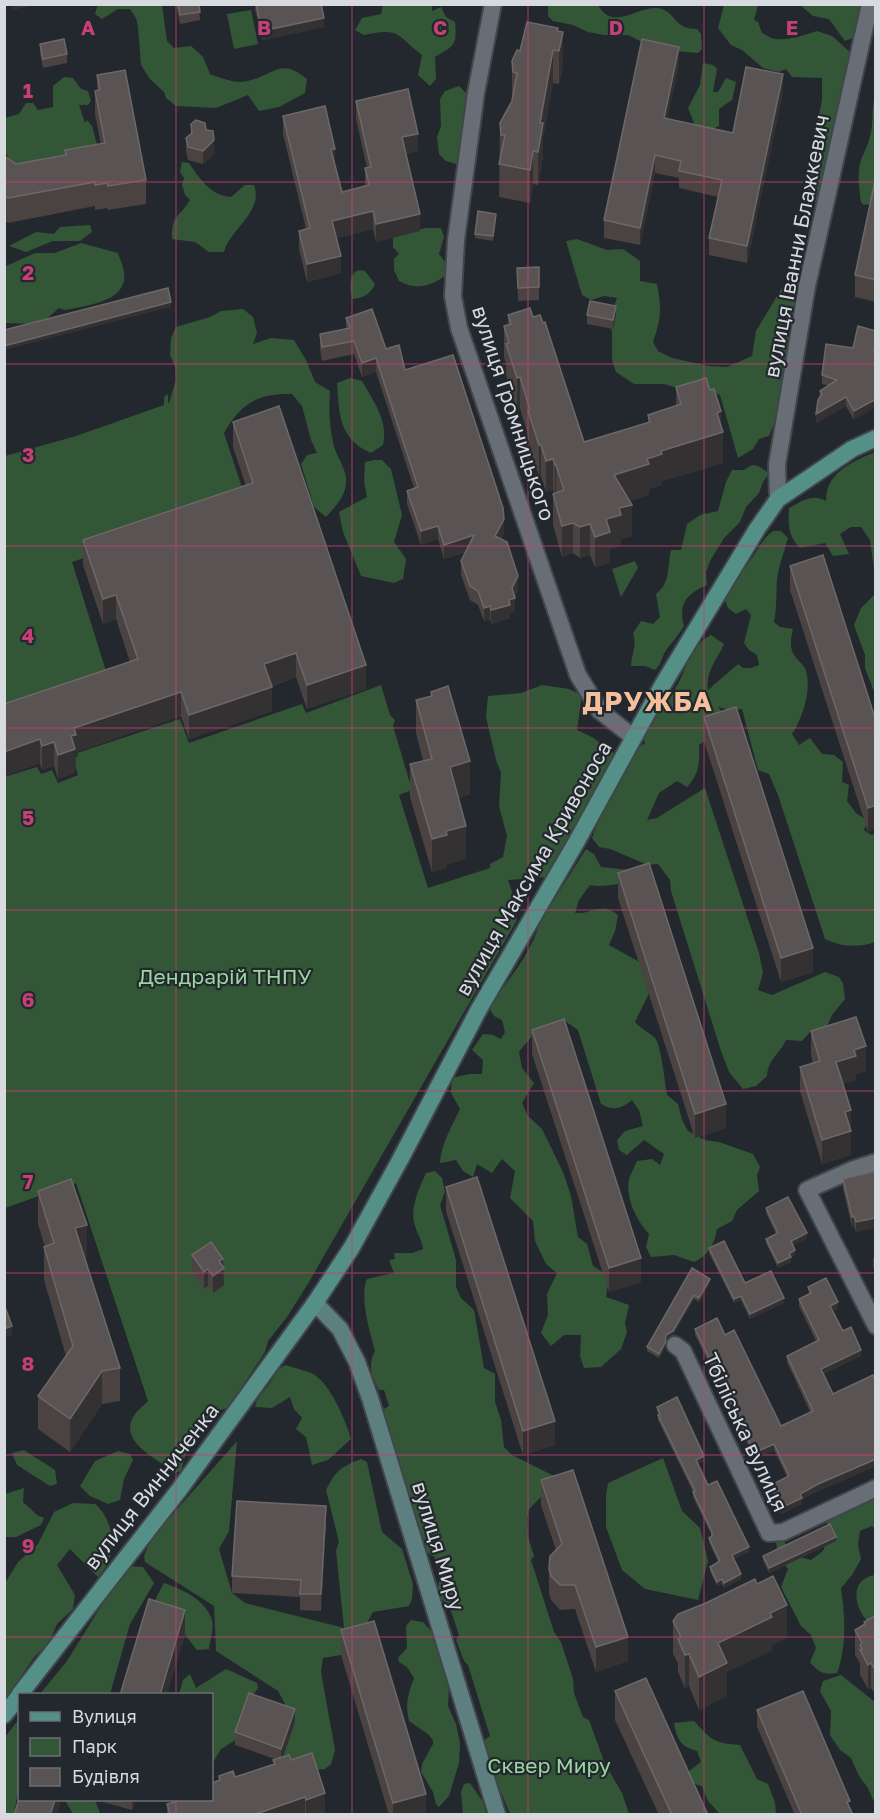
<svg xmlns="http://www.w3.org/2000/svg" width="880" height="1819" viewBox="0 0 880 1819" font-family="'Golos Text',sans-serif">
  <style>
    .green { fill: #335637 }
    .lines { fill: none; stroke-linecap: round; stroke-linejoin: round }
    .minor-casing { stroke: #42454b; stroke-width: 20 }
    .secondary-casing { stroke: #42454b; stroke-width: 20 }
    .primary-casing { stroke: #42454b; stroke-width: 20 }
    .minor { stroke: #686e75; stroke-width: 16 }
    .secondary { stroke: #5e7f7f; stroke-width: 16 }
    .primary { stroke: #559088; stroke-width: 16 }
    .wall { fill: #4b4242 }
    .shaded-wall { fill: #343133 }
    .building { fill: #5a5353; stroke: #6d6868; stroke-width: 1.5 }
    .grid { fill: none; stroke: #c63f75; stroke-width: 1.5; stroke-opacity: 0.55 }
    .labels { text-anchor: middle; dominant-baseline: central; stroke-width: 4.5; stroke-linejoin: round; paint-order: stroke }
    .street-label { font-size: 21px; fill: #d7dade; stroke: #23282e }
    .park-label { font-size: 21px; fill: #9ad79e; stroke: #23282e }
    .district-label { font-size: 27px; font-weight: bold; letter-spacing: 1.5px; fill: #f6bf9b; stroke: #23282e }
    .grid-label { font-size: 20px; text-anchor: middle; font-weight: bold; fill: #c63f75; stroke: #23282e; stroke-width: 4.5; stroke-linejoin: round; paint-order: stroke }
  </style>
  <rect width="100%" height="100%" fill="#23282e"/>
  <g class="green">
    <path d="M98,4L162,5L167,41L174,48L191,46L203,57L210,74C224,79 237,85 251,80C277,73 281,58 307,79L305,93L279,107L259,111L248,95L216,108L176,106L166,98L164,92L150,79L141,65L138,27L136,18L130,9H118L102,19L95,14Z"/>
    <path d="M383,5H432V11L441,7L446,17L455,22C457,46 455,45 435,57L436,79L430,86L418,75L422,55C396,35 401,27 364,35L355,30L362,18L381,14Z"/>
    <path d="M548,5H598C613,32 637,6 657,8C676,10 672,29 697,29L701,34L702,49L698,53L664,50L648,45L628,35H604L588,32L573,25L553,21L548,16Z"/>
    <path d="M724,5H758L754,20L758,22L762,33C766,35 772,39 776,39C785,41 809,34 817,31L832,36L851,53L817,204L804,187L822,100V78L792,77L786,69L779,72L763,68L742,50L731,45L718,28Z"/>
    <polygon points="800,5 861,5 855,37 845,41 829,19 813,16"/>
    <polygon points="251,10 258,44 234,49 227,14"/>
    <polygon points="703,63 713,65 717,69 713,92 718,92 726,78 736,82 732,100 719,109 719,126 704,133 696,128 688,108 700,85"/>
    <polygon points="64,77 73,78 81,89 88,91 91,101 88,105 79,105 85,123 87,120 92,126 100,156 16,174 5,151 4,118 19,114 26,103 33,103 38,110 53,107 53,86"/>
    <polygon points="459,86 470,97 468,157 456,164 446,161 439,154 437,137 441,126 440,99 445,91"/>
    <path d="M875,95L876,199L871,204L864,205L861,202C859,189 857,172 861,160C864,152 868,145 870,137C874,124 871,109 875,95Z"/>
    <path d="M182,162L189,163C199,178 211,196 231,197L245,185H254C264,212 230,229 224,252H209L195,242L172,239C171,215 180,217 190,200L185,195L182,185L184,178L180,172Z"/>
    <polygon points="90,225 92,232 80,241 53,241 26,252 9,246 36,232 54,234 60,227"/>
    <path d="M426,228H441L444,237L439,254L445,262L446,275C431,287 415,290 399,281L394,270V259L399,254L393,247V238L397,235Z"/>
    <path d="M577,239L607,250L623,249L640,261V281L657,284C662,308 661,319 653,342L658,351L672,358L708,366L727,367L752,356L756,331L783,286L799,290L779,412L769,436L759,439L753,449L738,458L720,395L704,390L681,389L664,384H634L616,372L612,360V332L609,320L617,298L604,296L591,300L582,295L566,241Z"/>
    <path d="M81,243L118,253C120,259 123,266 124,272C129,302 85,306 65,310L59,308L41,324L4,323V267L35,253H55Z"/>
    <path d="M358,270L365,271L375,284C370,295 363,298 352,299C350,289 348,276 358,270Z"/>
    <path d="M243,309L253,317L257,333L253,344L271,338L294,340L306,360L315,382L330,391C329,408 329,425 333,442C335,454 344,465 346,477C348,494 336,506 326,517L314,507L301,464L307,455L317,453L311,440L302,406L292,394C258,393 241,403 224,433L247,503L72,562L110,684L5,718V456L76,436L164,405V397L168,394V403H169L176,380L175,367L170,355L171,338L176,327L210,317L221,311Z"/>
    <path d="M350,378L362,381C373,400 389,422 383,445L371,453C339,439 339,414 337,383Z"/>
    <path d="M875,452V576L870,540L861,527H851L840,534L849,554L833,556L825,543L800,548C788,536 788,525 789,508C802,501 812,493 826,501C826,472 852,462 875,452Z"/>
    <polygon points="374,460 382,460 391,469 402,515 394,542 406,559 403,579 394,583 361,576 343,532 339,512 367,497 364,481 365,462"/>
    <path d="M752,465L758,466L769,473L763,482L759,493L746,507L740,522L724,538L710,561L706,572L707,585C687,594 678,603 684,626C679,635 673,641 667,649C661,657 663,662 655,670L645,666H631C632,653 637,645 633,633L641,621L653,624L660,617L656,594C671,583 667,566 671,550H681L687,524L700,515L718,511L726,482L732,470H744Z"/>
    <path d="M773,531H781L788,538C784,552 779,565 777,580C776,594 777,608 774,622L780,627L793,629C790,641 789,651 798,660C801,663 805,667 806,671C812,689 802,719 792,734L799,745L810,738L822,754L834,755L843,762L842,782L849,785L847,801L856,813L868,821L864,830L871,835L875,834V942C858,948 842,947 825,939L778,795L769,774L758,770L742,709L730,710L718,707L728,720L717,732L699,745C700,763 699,774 687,787L677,781L659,793L647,820L657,818L705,788L759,953L763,973L758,990L772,995L825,972L839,977L843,983L845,999L832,1015L825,1031L810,1032L802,1041L786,1040C779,1055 768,1059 767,1076L756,1086L743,1089L729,1072L721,1051L671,891L670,880L658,864L648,865L610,849L599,847L592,838L606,800L638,748L645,743L643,736C649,725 655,713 662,703C666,698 672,694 675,689C689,667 685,650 711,635L724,644C717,660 705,672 708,690L738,664L743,668H751L759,665L757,655L749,650L744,643L751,615L746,609L736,614L728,608L724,598C733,584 742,571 752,558C759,548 763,538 773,531Z"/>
    <polygon points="635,561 638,568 621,597 612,569"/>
    <polygon points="875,581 875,694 865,668 865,655 854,625 861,608 874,595"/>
    <path d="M381,685L390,715L395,720L393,726L412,790L399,795L428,888L490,868V864L503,857L507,836L499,806L501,773L496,760L486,717L488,696L521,693L542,685L569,689L582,695L577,730L592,737L615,754L547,877L508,880L517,907L514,912L517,920L309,1282L287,1317L268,1341L265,1352L228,1408L213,1412L188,1445L181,1471L175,1473C160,1460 121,1444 132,1419C135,1412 143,1406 148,1401L76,1183L5,1208L4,777L37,767L41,774L52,770L58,783L78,775L73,758L78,756L77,753L180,719L189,743L302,704L306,713Z"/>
    <path d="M586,849L594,854L601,867L629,870L631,883C617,883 603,888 590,885L579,900L575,913C594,914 601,901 618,915L615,931L609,945L643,964L651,989L635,1022C641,1029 649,1032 655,1038C661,1044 665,1084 667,1095L678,1104L682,1120L688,1131L705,1140L719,1142L753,1154L760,1167L757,1175L759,1191L737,1210L732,1221L717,1229C715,1243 708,1256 694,1262L674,1255L651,1257L646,1247L649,1234C637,1221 625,1198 629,1179C631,1173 635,1166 637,1161L652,1159L660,1165L664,1154L644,1140L627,1155L619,1150L617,1140L625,1131L643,1126L639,1110L632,1100C621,1109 614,1111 601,1104L578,1030L562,1019C539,1028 534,1033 519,1052L522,1068L534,1083L522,1103L528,1116L542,1129L563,1172L571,1196L578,1237L587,1244L593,1266L609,1276L606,1297L629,1305L625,1323L627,1332L621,1349L601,1367L584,1368L580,1356L581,1335H564L551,1346L541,1333L548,1315L547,1294L557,1273L546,1264L535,1241L533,1221L510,1198L515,1171L502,1159L492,1173L477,1164L473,1177L463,1171L456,1160L440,1163C441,1144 452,1126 460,1109L451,1093L452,1078L470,1074H482L483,1060L472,1050L483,1034L493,1035L501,1039L505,1032L502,1020L494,1016L489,1008L522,961L534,939L540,922Z"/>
    <path d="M435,1171L442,1178L445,1192L440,1205L456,1260V1287L461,1298L474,1310L484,1368L495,1374V1402L501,1420L504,1447L512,1455L556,1477L545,1493L529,1509L527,1519L528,1537L534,1556L531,1560L554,1632L561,1642L573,1679L574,1693L583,1717L589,1720L605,1764L622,1793L629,1814H510L484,1751L482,1742L490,1736L468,1665L464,1661L456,1640L459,1635L449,1605L437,1596L440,1574L434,1556H432L416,1542L388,1442L384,1409L389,1406L384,1390H379C372,1377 367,1365 375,1351C370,1332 359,1297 367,1279L394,1273L389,1260L395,1259L394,1253H412L423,1249C422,1240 418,1235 415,1226C409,1209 419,1189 426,1173Z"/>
    <path d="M285,1365C294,1368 305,1370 313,1374C330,1383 346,1421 351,1439L328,1460L312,1465L306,1437L296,1429L302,1418L294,1409L290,1397L272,1408L255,1407C257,1397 261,1395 267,1387C276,1377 272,1374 285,1365Z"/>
    <path d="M237,1441L229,1531L219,1549L232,1593L245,1603L344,1628L336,1551L339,1542L326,1490C336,1470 341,1467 361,1459L367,1462L382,1532L402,1549L413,1584L412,1599L409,1606L373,1612L362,1632L348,1642L341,1655L323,1658L321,1672L335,1750L331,1764L325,1769L286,1772L281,1762L295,1722L278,1691L216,1651L214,1606L145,1562L144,1556L151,1539Z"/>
    <polygon points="24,1450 55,1470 57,1484 50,1486 17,1465 12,1453"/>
    <polygon points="118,1451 130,1454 133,1460 124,1479 120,1500 108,1504 90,1496 80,1486 95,1461"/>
    <polygon points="663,1458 682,1511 700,1528 708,1561 698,1600 645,1589 622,1570 606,1527 606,1495 608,1483"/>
    <polygon points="24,1488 23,1502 37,1515 44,1518 41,1525 16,1537 5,1537 5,1494"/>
    <path d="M875,1494V1529L872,1526L860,1531L858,1545L861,1559L852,1575L841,1588C845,1614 847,1647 837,1673C824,1675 819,1673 810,1662L816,1648L811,1635L801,1626L781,1587L788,1569L778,1555L776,1542L783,1540L793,1555L811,1560L823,1551L832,1527L823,1521Z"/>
    <path d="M73,1503L95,1504C116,1522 118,1557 98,1577L70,1549L57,1565L75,1595L73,1609L57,1624L49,1643L34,1657L5,1701V1583L18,1562L38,1544L54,1512Z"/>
    <polygon points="128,1566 143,1567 154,1583 130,1624 110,1694 40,1694 67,1661 124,1569"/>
    <path d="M875,1575V1624H870C854,1609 848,1579 875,1575Z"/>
    <path d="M164,1583C182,1589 206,1600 212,1620C214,1628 210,1641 209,1649L197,1650L185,1635L145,1619Z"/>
    <path d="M411,1620L423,1622L432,1632L449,1687L448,1706L456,1724L460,1743L459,1763L449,1796L439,1807L436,1804L433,1792L421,1772L422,1764L433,1744V1740L428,1734L409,1721C405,1705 408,1694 414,1678L407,1667L399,1662L398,1658L407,1648L406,1626Z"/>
    <polygon points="226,1669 257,1683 258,1688 244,1708 237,1739 221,1749 212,1764 212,1694 179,1694 183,1680 190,1674 196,1688"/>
    <polygon points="841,1675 875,1702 876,1799 873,1800 868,1788 859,1776 851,1758 840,1750 830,1735 831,1711 820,1691 823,1681"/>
    <polygon points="19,1719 19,1785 14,1814 5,1814 5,1737"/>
    <path d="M694,1721C712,1741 714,1743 740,1745L757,1779L768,1784L775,1803L776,1814H720L708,1801L702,1786L691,1783L689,1771L701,1762L697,1751C680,1746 677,1740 674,1723Z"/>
    <polygon points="470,1783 483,1802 486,1814 463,1814 461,1792 464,1784"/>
    <polygon points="65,1800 95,1800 100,1813 96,1814 73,1814"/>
  </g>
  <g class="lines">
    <g class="minor-casing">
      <g id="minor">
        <polyline points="493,4 476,93 456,240 453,296 459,328 578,675 600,711 633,737"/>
        <polyline points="778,499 777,465 807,286 870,4"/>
        <polyline points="876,1162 854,1169 807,1190 876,1326"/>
        <polyline points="675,1345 683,1351 769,1533 783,1532 876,1488"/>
      </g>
    </g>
    <g class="secondary-casing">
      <polyline id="secondary" points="315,1303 340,1329 357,1362 370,1398 497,1814"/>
    </g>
    <g class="primary-casing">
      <g id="primary">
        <polyline points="20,1694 179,1490 315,1303 352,1247 400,1160 479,1009 577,841 662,686 757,529 778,499 852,449 876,438"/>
        <polyline points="4,1715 20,1695"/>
      </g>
    </g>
    <use href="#minor" class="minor"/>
    <use href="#secondary" class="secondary"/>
    <use href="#primary" class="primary"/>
  </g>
  <g class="wall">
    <polygon points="176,4 199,4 200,20 180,24"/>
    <polygon points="255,4 321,4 324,27 262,40 255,9"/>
    <polygon points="558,32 563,65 559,84 553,83 543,137 543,156 538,185 533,184 530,203 499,197 500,123 512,101 512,61"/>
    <polygon points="40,44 67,54 67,63 43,68 40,53"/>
    <polygon points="679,64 667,119 733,133 783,92 747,263 709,255 709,238 718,197 679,188 679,178 655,173 640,245 604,238 604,220"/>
    <polygon points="97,75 146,180 146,204 108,210 107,208 95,210 95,206 8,223 4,220 4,156 16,164 65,155 65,150 101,144 95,115 95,91 97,90"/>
    <polygon points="356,101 418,151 406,154 420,231 376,242 373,229 337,238 341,273 307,282 299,249 299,231 306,229 283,134 283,116 335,165 342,192 365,186 365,168 367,168 356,119"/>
    <polygon points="191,124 206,130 214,154 203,164 188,160 186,151 186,138 191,135"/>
    <polygon points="876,176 876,302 855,297 855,275"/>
    <polygon points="496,218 493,241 475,238 475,234"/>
    <polygon points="539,267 539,300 518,301 517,268"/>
    <polygon points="508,315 533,317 584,442 648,423 648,415 676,406 676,387 721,425 723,463 662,481 662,485 649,489 649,495 630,501 632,536 621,539 621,546 610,549 610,563 595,567 590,555 580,558 573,553 562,557 553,525 553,494 554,493 553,490 546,492 541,476 539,476 528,442 528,435 520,408 517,409 506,375 506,364 504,357 504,326 508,325"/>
    <polygon points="587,315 616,315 613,329 587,324"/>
    <polygon points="346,318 386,349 405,370 504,533 501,539 518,590 515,597 515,612 510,613 510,618 491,624 490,619 484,621 478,605 470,600 461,575 461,561 466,552 444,559 438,539 421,545 407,504 407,491 414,488 376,372 362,377 354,354 322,361 320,348 320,334 346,329"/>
    <polygon points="858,326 854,420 846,406 816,423 820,391 829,386 822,384 822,375 853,348"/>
    <polygon points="233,422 366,689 307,709 296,677 272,686 272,711 189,739 181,716 76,752 75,773 58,779 54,766 42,770 40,764 4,704 130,662 116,619 103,624 83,565 83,540 246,486 233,447"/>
    <polygon points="790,566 876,721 868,832 790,590"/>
    <polygon points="431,692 470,794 458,798 466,859 447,864 447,868 432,872 410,797 410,764 423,761 416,733 416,700 431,696"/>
    <polygon points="704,717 813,972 781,982 704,741"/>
    <polygon points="618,873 726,1128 695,1138 618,898"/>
    <polygon points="532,1030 641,1282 609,1292 532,1054"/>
    <polygon points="811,1031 866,1071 856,1074 856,1080 843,1084 851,1135 851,1155 822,1164 800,1091 800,1067 813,1063 811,1055"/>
    <polygon points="876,1171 876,1229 875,1228 856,1232 854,1226 852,1227 843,1189 843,1179"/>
    <polygon points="446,1187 555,1445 523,1455 446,1211"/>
    <polygon points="38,1191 87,1258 85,1259 120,1368 120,1401 102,1404 70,1452 38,1429 38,1396 66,1356 44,1280 44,1247 45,1247 38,1224"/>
    <polygon points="766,1208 807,1238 793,1245 795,1255 791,1257 791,1262 778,1268 766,1243 766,1239 776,1234 766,1213"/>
    <polygon points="709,1248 745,1283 784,1303 750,1319 741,1300 734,1303 709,1253"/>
    <polygon points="192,1255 223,1267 224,1285 213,1293 208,1286 204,1289 192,1273"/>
    <polygon points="876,1257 876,1271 873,1268 873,1258"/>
    <polygon points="692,1268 710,1283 699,1302 694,1299 673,1335 666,1339 665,1348 659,1358 647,1351 647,1347"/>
    <polygon points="808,1287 838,1308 833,1311 843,1331 861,1356 823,1374 833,1394 876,1380 876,1466 818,1491 802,1499 802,1504 781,1514 771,1491 771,1485 787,1477 774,1450 754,1460 744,1435 695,1335 695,1329 725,1335 781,1426 810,1412 787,1362 787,1356 816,1341 799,1306 799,1299 809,1295"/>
    <polygon points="657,1407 704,1461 698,1463 708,1485 749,1552 734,1559 741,1579 724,1588 722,1584 717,1586 710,1571 710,1567 718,1562 709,1542 709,1538 712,1536 693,1497 693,1492 658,1420 658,1415 659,1415 657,1411"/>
    <polygon points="541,1480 628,1661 596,1672 575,1609 560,1610 551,1600 549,1594 549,1569 556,1550 541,1505"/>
    <polygon points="326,1523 321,1611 300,1610 300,1597 232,1593 232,1576"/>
    <polygon points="836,1541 769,1573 763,1560 763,1556"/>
    <polygon points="757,1584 787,1638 772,1645 772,1650 727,1672 727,1696 699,1710 689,1686 685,1688 678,1672 678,1663 673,1654 673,1621"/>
    <polygon points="876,1615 876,1696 871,1688 868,1689 860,1675 860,1663 855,1655 855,1630 864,1625 864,1622"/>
    <polygon points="341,1630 426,1815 389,1815 341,1655"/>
    <polygon points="615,1691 708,1815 659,1815 615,1720"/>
    <polygon points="757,1710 850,1809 853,1815 795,1815 757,1727"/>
    <polygon points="295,1722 282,1757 291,1760 325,1815 167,1815 167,1804 212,1800 219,1781 219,1776 235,1777 273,1764 273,1760 275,1759 235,1745 235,1732"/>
    <polygon points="96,1800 136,1800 132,1810"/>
  </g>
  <g class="shaded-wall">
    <polygon points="4,4 12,4 12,5 4,7"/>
    <polygon points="13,4 30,4 30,6 13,10"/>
    <polygon points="324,18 324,27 262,40 262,31"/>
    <polygon points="563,32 563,65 559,84 559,51"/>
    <polygon points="679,47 679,64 664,135 664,118"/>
    <polygon points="553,50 553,83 543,137 543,156 538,185 538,152 540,123"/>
    <polygon points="783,74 783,92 747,263 747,246"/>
    <polygon points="418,134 418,151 402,155 402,137"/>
    <polygon points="214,140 214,154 203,164 203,151"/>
    <polygon points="335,149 335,167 331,150"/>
    <polygon points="533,151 533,184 530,203 530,170"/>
    <polygon points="655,155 655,173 640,245 640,228"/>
    <polygon points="373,211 373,229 332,239 332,221"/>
    <polygon points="420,214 420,231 376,242 376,224"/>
    <polygon points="341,256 341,273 307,282 307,264"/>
    <polygon points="171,302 171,307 4,350 4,346"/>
    <polygon points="616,306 616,315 613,329 613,320"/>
    <polygon points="376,358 376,372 362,377 362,363"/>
    <polygon points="520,377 520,408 517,409 517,378"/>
    <polygon points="846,397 846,406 816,423 816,414"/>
    <polygon points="876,399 876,407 854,420 854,411"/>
    <polygon points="721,411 721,432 723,432 723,463 662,481 662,485 649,489 649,495 614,506 614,475 647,459 717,413"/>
    <rect x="539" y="445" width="2" height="31"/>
    <polygon points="553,459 553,490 546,492 546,461"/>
    <polygon points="555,465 556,465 556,495 555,496"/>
    <polygon points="632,505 632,536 621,539 621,546 610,549 610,563 595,567 595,537 606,519 619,508"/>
    <polygon points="504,519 504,533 495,550 495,536"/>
    <polygon points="573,523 573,553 562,557 562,526"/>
    <polygon points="590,524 590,555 580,558 580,527"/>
    <polygon points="438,526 438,539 421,545 421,531"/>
    <polygon points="474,535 474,549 444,559 444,545"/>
    <polygon points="518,576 518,590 514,598 515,598 515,612 510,613 510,618 491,624 491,610 509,600 512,588"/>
    <polygon points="116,595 116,619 103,624 103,599"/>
    <polygon points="490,606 490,619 484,621 484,608"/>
    <polygon points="296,653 296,677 264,688 264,664"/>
    <polygon points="366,665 366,689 307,709 307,685"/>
    <polygon points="272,687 272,711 189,739 189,715"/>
    <polygon points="181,692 181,716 76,752 75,773 58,779 58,755 71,736 74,728"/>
    <polygon points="40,739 40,764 4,776 4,752"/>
    <polygon points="54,742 54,766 42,770 42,746"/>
    <polygon points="470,761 470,794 450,800 450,767"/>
    <polygon points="876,805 876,829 868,832 868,808"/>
    <polygon points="466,826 466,859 447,864 447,868 432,872 432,839 446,831"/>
    <polygon points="813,948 813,972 781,982 781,958"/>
    <polygon points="866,1046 866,1071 856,1074 856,1080 836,1086 836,1062 854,1050"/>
    <polygon points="726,1104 726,1128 695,1138 695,1114"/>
    <polygon points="851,1110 851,1155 822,1164 822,1140 845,1112"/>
    <polygon points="854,1216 854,1226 852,1227 852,1217"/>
    <polygon points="875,1218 875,1228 856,1232 856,1222"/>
    <polygon points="87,1225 87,1258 75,1261 75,1228"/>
    <polygon points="807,1233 807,1238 791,1246 791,1241"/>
    <polygon points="795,1250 795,1255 789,1258 789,1254"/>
    <polygon points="791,1257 791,1262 778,1268 778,1263"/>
    <polygon points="641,1258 641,1282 609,1292 609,1268"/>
    <polygon points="223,1259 224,1285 213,1293 213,1276 219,1261"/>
    <polygon points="208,1269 208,1286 204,1289 204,1272"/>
    <polygon points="710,1279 710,1283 699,1302 699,1298"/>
    <polygon points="694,1295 694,1299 673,1335 666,1339 665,1348 659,1358 659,1354 666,1335"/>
    <polygon points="741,1296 741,1300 734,1303 734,1299"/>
    <polygon points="784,1298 784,1303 750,1319 750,1314"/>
    <polygon points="838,1302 838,1308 830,1312 830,1306"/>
    <polygon points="12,1326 12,1335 4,1338 4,1329"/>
    <polygon points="861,1350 861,1356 821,1375 821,1369"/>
    <polygon points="102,1371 102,1404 70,1452 70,1419"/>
    <polygon points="555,1421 555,1445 523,1455 523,1431"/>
    <polygon points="774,1444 774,1450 754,1460 754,1453"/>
    <polygon points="704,1456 704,1461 696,1464 696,1460"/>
    <polygon points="876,1459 876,1466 818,1491 802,1499 802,1504 781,1514 781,1508 800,1494 818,1484"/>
    <polygon points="326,1506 326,1523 321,1611 321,1594"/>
    <polygon points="836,1537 836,1541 769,1573 769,1568"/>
    <polygon points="749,1547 749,1552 732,1560 732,1555"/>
    <polygon points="741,1574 741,1579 724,1588 724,1583"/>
    <polygon points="722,1579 722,1584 717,1586 717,1582"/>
    <polygon points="787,1605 787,1638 772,1645 772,1650 727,1672 727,1696 699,1710 699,1677 718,1643 770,1613"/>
    <polygon points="185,1610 185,1635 167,1695 160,1695"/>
    <polygon points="628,1637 628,1661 596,1672 596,1647"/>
    <polygon points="689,1654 689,1686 685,1688 685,1655"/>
    <polygon points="871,1663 871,1688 868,1689 868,1665"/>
    <polygon points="295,1709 295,1722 281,1762 281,1749"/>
    <polygon points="325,1793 325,1815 306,1815 306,1800"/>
    <polygon points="426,1794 426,1815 393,1815 393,1803"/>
    <polygon points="305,1797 305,1815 253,1815"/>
    <polygon points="55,1800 62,1800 57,1815 50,1815"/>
    <polygon points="132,1800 136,1800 132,1810"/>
  </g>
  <g class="building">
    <polygon points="178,4 199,4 200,12 180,15"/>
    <polygon points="256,4 321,4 324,18 262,31"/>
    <polygon points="527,22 558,28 557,31 563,32 559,51 553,50 540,123 543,123 538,152 533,151 530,170 499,164 505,135 501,135 500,123 512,101 517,73 513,72 512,61 517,50 520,51"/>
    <polygon points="64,39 67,54 43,59 40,44"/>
    <polygon points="642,39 679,47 664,118 733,133 746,67 783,74 747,246 709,238 722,180 679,171 681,161 655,155 640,228 604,220"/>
    <polygon points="125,70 146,180 108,186 107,183 95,185 95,182 8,198 4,196 4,156 16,164 66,155 65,150 105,143 95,91 100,90 97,75"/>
    <polygon points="408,89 418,134 402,137 420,214 376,224 373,211 332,221 341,256 307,264 299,231 310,228 283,116 325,106 335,149 331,150 342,192 369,185 365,168 371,167 356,101"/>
    <polygon points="196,120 205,123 206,130 213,131 214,140 203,151 188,147 186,138 192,133 191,124"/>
    <polygon points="876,176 876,280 855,275"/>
    <polygon points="478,211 496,214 493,236 475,234"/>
    <polygon points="539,267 539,287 518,288 517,268"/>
    <polygon points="168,288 171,302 4,346 4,330"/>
    <polygon points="590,301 616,306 613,320 587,315"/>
    <polygon points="530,308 533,317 540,315 543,323 545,322 584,442 650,422 648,415 681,404 676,387 706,378 710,390 714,389 721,411 717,413 723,432 661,451 662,454 647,459 649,464 614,475 632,505 619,508 621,515 606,519 610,532 595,537 590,524 580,527 573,523 562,526 553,494 564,490 556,465 555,465 553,459 546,461 541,445 539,445 528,411 530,410 520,377 517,378 506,344 509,343 504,326 511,324 508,315"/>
    <polygon points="372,309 386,349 399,345 405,370 453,355 503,508 504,519 495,536 507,542 518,576 512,588 515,598 509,600 510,605 491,610 490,606 484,608 478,591 470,586 461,561 474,535 444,545 438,526 421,531 407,491 418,487 376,358 362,363 354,341 322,347 320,334 350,328 346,318"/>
    <polygon points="858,326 876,331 876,345 874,351 876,352 876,399 854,411 846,397 816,414 818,400 822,394 820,391 837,380 822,375 826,344 853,348"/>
    <polygon points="279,406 366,665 307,685 296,653 264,664 272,687 189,715 181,692 74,728 76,735 71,736 75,749 58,755 54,742 42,746 40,739 4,752 4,704 138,659 116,595 103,599 83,540 253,483 233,422"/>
    <polygon points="823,555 876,721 876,805 868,808 790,566"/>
    <polygon points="448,686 470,761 450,767 466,826 446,831 447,835 432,839 410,764 432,759 416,700 432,696 431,692"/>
    <polygon points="736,707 813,948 781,958 704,717"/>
    <polygon points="649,863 726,1104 695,1114 618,873"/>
    <polygon points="856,1017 866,1046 854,1050 856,1056 836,1062 851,1110 845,1112 851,1131 822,1140 800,1067 820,1061 811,1031"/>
    <polygon points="564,1019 641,1258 609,1268 532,1030"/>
    <polygon points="876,1171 876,1219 875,1218 856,1222 854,1216 852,1217 843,1179"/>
    <polygon points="477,1177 555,1421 523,1431 446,1187"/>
    <polygon points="71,1179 87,1225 75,1228 120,1368 102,1371 70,1419 38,1396 73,1346 44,1247 54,1243 38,1191"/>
    <polygon points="788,1197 807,1233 791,1241 795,1250 789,1254 791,1257 778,1263 766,1239 778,1233 766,1208"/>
    <polygon points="724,1241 745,1283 771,1271 784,1298 750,1314 741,1296 734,1299 709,1248"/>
    <polygon points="211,1242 223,1259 219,1261 224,1268 213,1276 208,1269 204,1272 192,1255"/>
    <polygon points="692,1268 710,1279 699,1298 694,1295 673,1331 666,1335 665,1343 659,1354 647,1347"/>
    <polygon points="826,1278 838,1302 830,1306 843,1331 851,1327 861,1350 821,1369 833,1394 873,1375 876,1380 876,1459 818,1484 800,1494 802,1498 781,1508 771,1485 789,1476 774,1444 754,1453 744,1429 695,1329 717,1318 725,1335 734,1330 781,1426 813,1411 787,1356 819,1340 799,1299 811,1293 808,1287"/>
    <polygon points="4,1304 12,1326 4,1329"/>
    <polygon points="677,1397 704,1456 696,1460 708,1485 717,1481 749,1547 732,1555 741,1574 724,1583 722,1579 717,1582 710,1567 720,1561 709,1538 712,1536 712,1532 693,1492 695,1491 658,1415 660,1414 657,1407"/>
    <polygon points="573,1470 628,1637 596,1647 575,1585 560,1585 551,1576 549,1569 550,1556 562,1544 541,1480"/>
    <polygon points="237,1501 326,1506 321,1594 300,1594 301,1580 232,1576"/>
    <polygon points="830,1524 836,1537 769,1568 763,1556"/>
    <polygon points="773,1576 787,1605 770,1613 772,1617 718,1643 727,1663 699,1677 689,1654 685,1655 678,1639 681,1637 673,1621 678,1614 706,1603 755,1579 757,1584"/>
    <polygon points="149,1599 185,1610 160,1695 120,1695"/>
    <polygon points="876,1615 876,1671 871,1663 868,1665 860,1650 862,1649 860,1645 862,1643 855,1630 865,1624 864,1622"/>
    <polygon points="374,1621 426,1794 393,1803 341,1630"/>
    <polygon points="646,1678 708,1815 672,1815 615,1691"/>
    <polygon points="803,1691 850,1801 847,1802 853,1815 802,1815 757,1710"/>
    <polygon points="249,1693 295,1709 281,1749 235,1732"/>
    <polygon points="312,1753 325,1793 306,1800 305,1797 253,1815 170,1815 167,1804 182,1800 212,1800 212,1783 220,1780 219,1776 233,1771 235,1777 275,1764 273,1760 289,1755 291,1760"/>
    <polygon points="20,1796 20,1800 55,1800 50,1815 14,1815"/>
  </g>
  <path class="grid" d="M176,4V1694M352,4V1814M528,4V1814M704,4V1814M4,182H876M4,364H876M4,546H876M4,728H876M4,910H876M4,1091H876M4,1273H876M4,1455H876M4,1637H876M176,1800V1814"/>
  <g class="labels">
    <g class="street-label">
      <text transform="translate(796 246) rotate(-79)">вулиця Іванни Блажкевич</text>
      <text transform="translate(514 413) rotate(72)">вулиця Громницького</text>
      <text transform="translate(533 868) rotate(-60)">вулиця Максима Кривоноса</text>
      <text transform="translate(746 1432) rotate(65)">Тбіліська вулиця</text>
      <text transform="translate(151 1486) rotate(-52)">вулиця Винниченка</text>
      <text transform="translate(439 1546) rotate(73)">вулиця Миру</text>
    </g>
    <g class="park-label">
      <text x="225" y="976">Дендрарій ТНПУ</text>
      <text x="549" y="1765">Сквер Миру</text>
    </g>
    <g class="district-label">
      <text x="648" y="701">ДРУЖБА</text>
    </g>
  </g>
  <g class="grid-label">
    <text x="88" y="35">A</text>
    <text x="264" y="35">B</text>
    <text x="440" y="35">C</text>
    <text x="616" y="35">D</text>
    <text x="792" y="35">E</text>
    <text x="28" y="98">1</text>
    <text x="28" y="280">2</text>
    <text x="28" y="462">3</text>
    <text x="28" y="643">4</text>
    <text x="28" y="825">5</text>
    <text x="28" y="1007">6</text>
    <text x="28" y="1189">7</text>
    <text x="28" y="1371">8</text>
    <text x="28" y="1553">9</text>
  </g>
  <rect width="880" height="1819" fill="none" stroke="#d7dade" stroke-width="12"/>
  <rect x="18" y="1693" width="195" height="108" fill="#23282e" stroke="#6b6f74" stroke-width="1.5"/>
  <rect x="30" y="1712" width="30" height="9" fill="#559088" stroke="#6b6f74" stroke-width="1.5"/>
  <text x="72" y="1723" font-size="18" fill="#d7dade">Вулиця</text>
  <rect x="30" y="1738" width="30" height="18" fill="#335637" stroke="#6b6f74" stroke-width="1.5"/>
  <text x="72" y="1753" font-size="18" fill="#d7dade">Парк</text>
  <rect x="30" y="1768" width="30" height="18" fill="#5a5353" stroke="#6b6f74" stroke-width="1.5"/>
  <text x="72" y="1783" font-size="18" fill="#d7dade">Будівля</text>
</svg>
